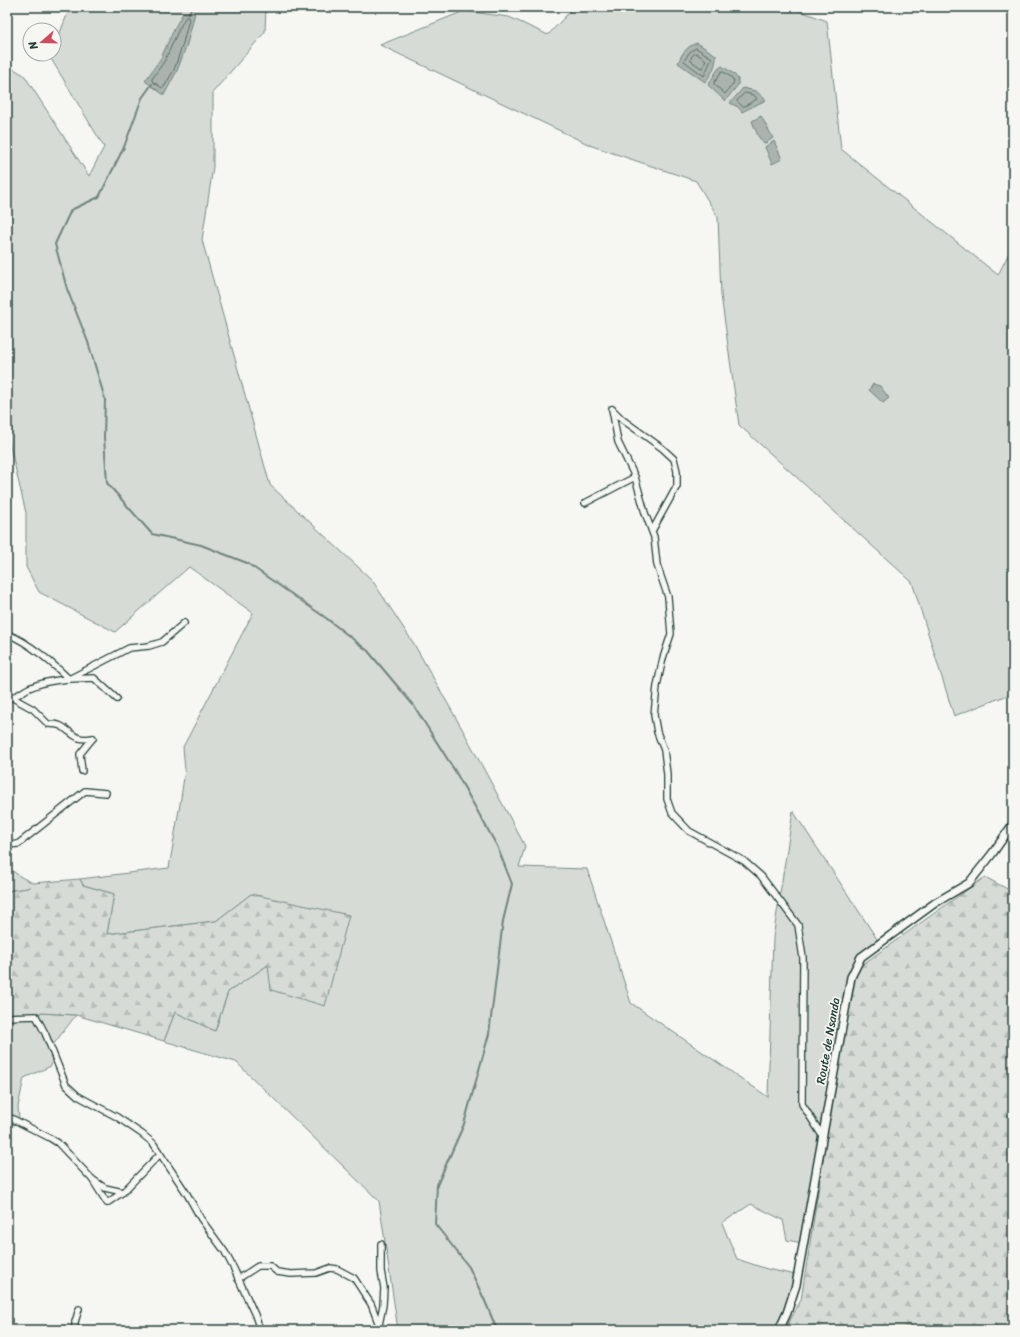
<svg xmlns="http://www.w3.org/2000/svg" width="1020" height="1337" viewBox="0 0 1020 1337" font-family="Sriracha,sans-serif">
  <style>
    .green { fill: #d6dbd6; stroke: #7a8c85 }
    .forest { fill: url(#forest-firs); stroke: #7a8c85 }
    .water { fill: #aab3ae; stroke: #72847d }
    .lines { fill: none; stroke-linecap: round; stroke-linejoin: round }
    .shore { stroke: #576c65; stroke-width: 1 }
    .stream { stroke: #72847d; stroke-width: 2 }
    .minor-casing { stroke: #1f3d34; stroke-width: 8 }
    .tertiary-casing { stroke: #1f3d34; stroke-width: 10 }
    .minor { stroke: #f6f6f2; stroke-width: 5.5 }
    .tertiary { stroke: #f6f6f2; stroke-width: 7 }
    .labels { text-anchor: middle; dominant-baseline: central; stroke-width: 3.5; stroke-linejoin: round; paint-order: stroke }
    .street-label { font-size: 12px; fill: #1f3d34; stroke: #f6f6f2 }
  </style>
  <defs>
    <pattern id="forest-firs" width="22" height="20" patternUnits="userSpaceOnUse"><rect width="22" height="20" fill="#d6dbd6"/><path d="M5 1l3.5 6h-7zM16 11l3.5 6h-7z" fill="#b7bdb8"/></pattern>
  </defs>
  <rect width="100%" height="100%" fill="#f6f6f2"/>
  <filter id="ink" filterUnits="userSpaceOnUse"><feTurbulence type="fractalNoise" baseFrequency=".025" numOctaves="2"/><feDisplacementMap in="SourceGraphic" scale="8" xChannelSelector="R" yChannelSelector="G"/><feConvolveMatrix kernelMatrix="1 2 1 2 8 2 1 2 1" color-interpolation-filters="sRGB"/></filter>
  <g filter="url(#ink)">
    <g class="green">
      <polygon points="70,7 266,7 265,32 213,92 213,167 202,240 270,485 372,580 414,644 465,734 525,846 519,867 587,869 631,1003 768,1097 773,938 793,811 879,942 860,955 847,977 802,1243 787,1240 783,1220 751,1204 722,1223 737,1259 767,1269 796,1275 791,1298 776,1330 398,1330 379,1201 236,1062 164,1041 175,1012 215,1031 228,992 268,965 324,1006 251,894 216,921 107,934 114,894 83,885 80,879 169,868 181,798 185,770 183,747 253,613 189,567 115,632 39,592 26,567 26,513 7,433 7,65 24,75 89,176 104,147 50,57 51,54 54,54 54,48"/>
      <polygon points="574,7 790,7 827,21 841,149 998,275 1013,245 1013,693 954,716 912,582 739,425 721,295 718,217 696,181 592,146 380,45 464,11 509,17 548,35"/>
      <polygon points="7,867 21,877 33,883 28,888 7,891"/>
      <polygon points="40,1013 76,1015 53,1045 51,1066 24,1078 18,1107 19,1118 15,1125 7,1123 7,1014"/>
    </g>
    <g class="forest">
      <polygon points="985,877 1013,892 1013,1330 785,1330 801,1300 827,1135 856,969"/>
      <polygon points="80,879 83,885 114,894 107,934 216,921 251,894 349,915 325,1006 271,990 268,965 228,992 215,1031 175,1012 164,1041 76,1015 40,1013 7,1014 7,891 28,888 33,883"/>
    </g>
    <g class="water">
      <polygon points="183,13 195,13 187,44 177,71 164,95 145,81 161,58 175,27"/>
      <path d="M697,43L716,55C717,64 711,76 705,82L678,63C682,53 687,46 697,43Z"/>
      <polygon points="722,66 734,74 738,79 738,85 725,101 708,85 718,69"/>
      <polygon points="743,88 756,91 766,100 742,112 738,107 730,103"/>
      <polygon points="761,116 773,138 764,144 758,136 752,121"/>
      <polygon points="774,141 782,159 772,164 765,147"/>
      <polygon points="873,384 880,386 889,398 883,403 869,390"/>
    </g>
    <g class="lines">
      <g class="shore">
        <polygon points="186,17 188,17 189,19 183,43 174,70 164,87 162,88 152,81 152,79 165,60 179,29"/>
        <polygon points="696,48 712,58 704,76 684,61 689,53"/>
        <polygon points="696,53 706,60 703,68 701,68 690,60 692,56"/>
        <polygon points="722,71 731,77 734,81 733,84 725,94 714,84"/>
        <polygon points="745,93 754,95 757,99 743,107 737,101"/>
      </g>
      <g class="stream">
        <polyline points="188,15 192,7"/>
        <polyline points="152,84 142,98 124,147 99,197 71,210 55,244 67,289 88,342 105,399 104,437 107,483 152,534 201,545 247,563 326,618 368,651 414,706 455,771 497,846 512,884 503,921 489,1034 464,1124 437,1185 435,1224 469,1267 485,1301 497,1330"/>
      </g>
      <g class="minor-casing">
        <g id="minor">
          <polyline points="612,409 618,442 635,477 645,513 654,537 657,565 668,597 671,634 663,658 657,686 654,715 657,732 664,750 667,774 667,799 672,813 689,831 744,861 761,876 798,925 803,958 802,1104 823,1137"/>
          <polyline points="612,409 623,420 662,448 674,459 677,471 677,486 652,531"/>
          <polyline points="585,503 635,477"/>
          <path d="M7,634C29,642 52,663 69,679"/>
          <path d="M7,698C16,698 21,692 29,688C42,682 56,680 69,679"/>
          <path d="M13,698L33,709L48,724C52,724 57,724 61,726C75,734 74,741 93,738"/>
          <polyline points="117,699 94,678 69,679 129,648 149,646 162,642 184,623"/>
          <polyline points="82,771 80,754 93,738"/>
          <polyline points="7,845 18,844 85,791 106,793"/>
          <polyline points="7,1017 36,1016 45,1033 66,1085 78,1096 117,1117 142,1134 153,1143 187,1194 201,1219 225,1252 234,1269 255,1315 260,1330"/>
          <polyline points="7,1116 50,1138 58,1143 92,1179 105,1188 123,1192"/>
          <polyline points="92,1179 107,1203 123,1192 160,1154"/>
          <polyline points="238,1279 258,1266 270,1266 277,1272 291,1274 316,1273 330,1268 337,1269 354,1278 371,1304 379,1325"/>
          <polyline points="75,1330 75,1322 79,1309"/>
          <polyline points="378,1330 383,1305 384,1288 381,1271 381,1244"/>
        </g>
      </g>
      <g class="tertiary-casing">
        <polyline id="tertiary" points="779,1330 787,1313 796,1285 851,977 861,957 935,903 969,883 992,854 1013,824"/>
      </g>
      <use href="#minor" class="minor"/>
      <use href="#tertiary" class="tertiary"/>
    </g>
  </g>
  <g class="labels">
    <g class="street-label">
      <text transform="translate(828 1041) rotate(-80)">Route de Nsanda</text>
    </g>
  </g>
  <rect width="1020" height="1337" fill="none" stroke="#f6f6f2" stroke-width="24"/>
  <rect x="12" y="12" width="996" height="1313" fill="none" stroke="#1f3d34" stroke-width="1.5" filter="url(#ink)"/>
  <g transform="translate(42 42) rotate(250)"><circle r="19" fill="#f6f6f2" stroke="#a0aca6"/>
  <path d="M0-3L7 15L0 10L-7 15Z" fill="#d1495b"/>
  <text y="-6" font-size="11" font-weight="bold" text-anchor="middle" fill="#1f3d34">N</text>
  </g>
</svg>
